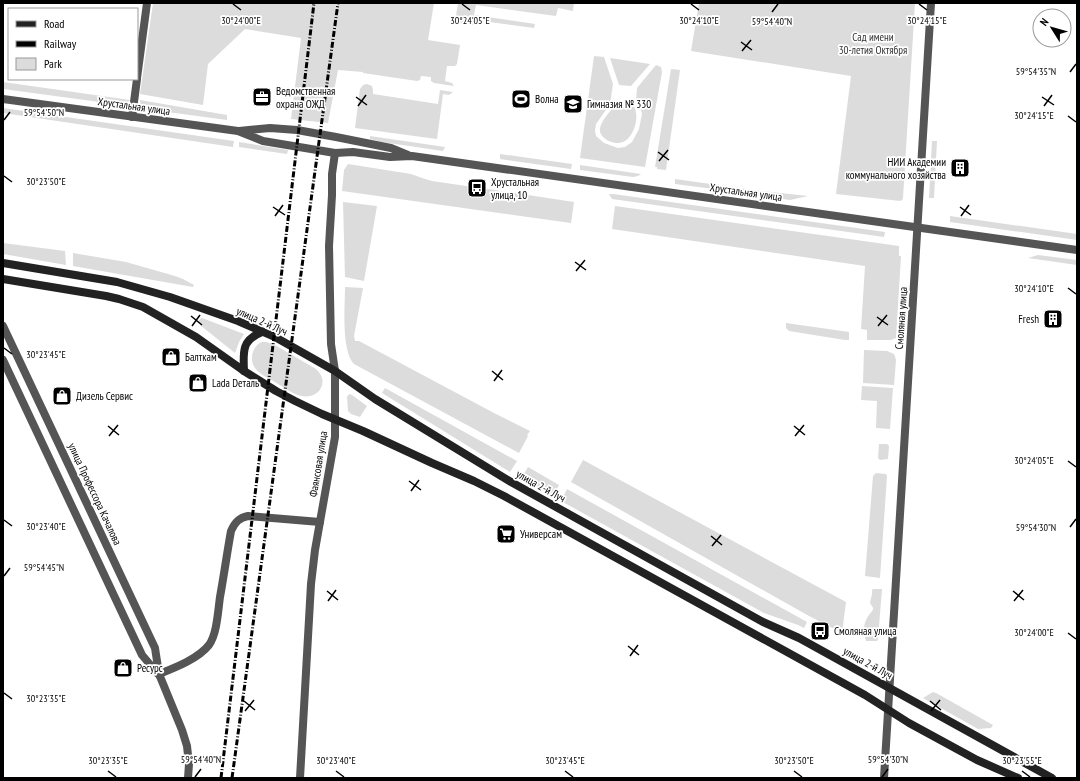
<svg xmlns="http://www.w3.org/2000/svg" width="1080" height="781" viewBox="0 0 1080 781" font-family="'PT Sans Narrow',sans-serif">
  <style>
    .green { fill: #dcdcdc }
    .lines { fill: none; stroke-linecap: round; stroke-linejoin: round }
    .minor { stroke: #555; stroke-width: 8 }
    .tertiary { stroke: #555; stroke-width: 8 }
    .secondary { stroke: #222; stroke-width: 8 }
    .rail { stroke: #000; stroke-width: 3; stroke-dasharray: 6 2 1 2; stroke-linecap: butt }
    .ticks { fill: none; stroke: #000; stroke-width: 1.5 }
    .labels { text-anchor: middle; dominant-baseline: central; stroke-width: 3.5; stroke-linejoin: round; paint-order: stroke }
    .park-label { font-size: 11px; fill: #333; stroke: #fff }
    .poi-label { font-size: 11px; fill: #000; stroke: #fff; text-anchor: start }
    .street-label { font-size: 11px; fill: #000; stroke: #fff }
    .ticks-label { font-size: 10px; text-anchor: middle; fill: #000; stroke: #fff; stroke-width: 3.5; stroke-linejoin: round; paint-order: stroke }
  </style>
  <rect width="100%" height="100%" fill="#fff"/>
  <g class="green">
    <polygon points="153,3 434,3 428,40 460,45 457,64 455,66 447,66 445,81 452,83 454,86 434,83 431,81 431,77 421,76 420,80 417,81 363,73 363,72 338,70 328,123 291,119 301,38 245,29 208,64 203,105 140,94"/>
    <polygon points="458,3 574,3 573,11 558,8 556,16 476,5 474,15 535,24 534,28 474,20 473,25 455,22"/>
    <polygon points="699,3 915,3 903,198 902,200 900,201 836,194 851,76 691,51"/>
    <polygon points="594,56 604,57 613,84 610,104 596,124 595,131 596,136 604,143 618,148 625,147 632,142 639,129 642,114 640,107 636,100 637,88 656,65 661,67 662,72 645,167 580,158"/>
    <polygon points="610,58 650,64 631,86 619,85"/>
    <polygon points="671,69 680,70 666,170 657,169 657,167 655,167 656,161"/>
    <polygon points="3,82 130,100 125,105 122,105 3,89"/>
    <polygon points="363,85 367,84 372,86 373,90 373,94 438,104 440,90 453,92 449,95 443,94 437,139 355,128 360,89"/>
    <path d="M140,100L227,115V120L145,109C142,107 140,105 140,100Z"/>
    <path d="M616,104L634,107C640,116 634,138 623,142C614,146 598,138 600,128C602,119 611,111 616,104Z"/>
    <polygon points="3,108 234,141 233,147 3,113"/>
    <polygon points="370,136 445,147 443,151 382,142 370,139"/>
    <polygon points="932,141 937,141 934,198 929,198"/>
    <polygon points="239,142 288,150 287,154 239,147"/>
    <polygon points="500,154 572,164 571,169 500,159"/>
    <polygon points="348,164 411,174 422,178 432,181 473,187 473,189 481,190 481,188 574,202 571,223 342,191 344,170"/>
    <polygon points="580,165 641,174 638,176 633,177 580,170"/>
    <polygon points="675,179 746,189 745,193 675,184"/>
    <polygon points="752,190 808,196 790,200 751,194"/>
    <polygon points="609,194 613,194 885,232 884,237 612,199"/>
    <polygon points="343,202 377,206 364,281 345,277"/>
    <polygon points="615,206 899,246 899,256 901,256 896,338 891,340 867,340 867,330 861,329 865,266 612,229"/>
    <polygon points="950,216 1077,234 1077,240 950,222"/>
    <polygon points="3,243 65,251 66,265 3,254"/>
    <polygon points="73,253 126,262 175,276 183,279 194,285 193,287 73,266"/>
    <polygon points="1038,255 1077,260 1077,265 1028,258"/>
    <path d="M345,287L363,288L354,336L355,341H359L494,413L530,431L527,435L528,436L519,453L354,364C341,350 345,306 345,287Z"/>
    <polygon points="202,318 244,334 239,342 235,353 200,325 198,322 199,320"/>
    <polygon points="786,323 849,332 849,340 845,340 789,331 786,328"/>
    <path d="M262,342H266L273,344L316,369C320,373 324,378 322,385C321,389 319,392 315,394C301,402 287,389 275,382C269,378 260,375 255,368C249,360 252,346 262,342Z"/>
    <polygon points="864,350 887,351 894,354 896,360 894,385 863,383"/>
    <polygon points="862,386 893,388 890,429 876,428 877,401 861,400"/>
    <polygon points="385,388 517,461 510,472 382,393"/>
    <polygon points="349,394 352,395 367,406 360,417 351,414 348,411 347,397"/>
    <polygon points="879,444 887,444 889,446 888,459 880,460 878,458"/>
    <polygon points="583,460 846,602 842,633 809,616 571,482"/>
    <polygon points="528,467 559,485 553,496 521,479"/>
    <polygon points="876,473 886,474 887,476 880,578 865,576 873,476"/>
    <polygon points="567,489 807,622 804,628 798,625 764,613 561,501"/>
    <path d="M873,589H882L878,639L877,641H866C863,631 863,623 869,615C870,613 873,611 873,609C874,608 871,605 870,603L872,594V590Z"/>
    <polygon points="933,692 936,693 993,725 991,728 978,729 923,698"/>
  </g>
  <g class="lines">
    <g class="minor">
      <polyline points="137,78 147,3"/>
      <polyline points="132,117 137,79"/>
      <polyline points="335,371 331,344 329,246 332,195 332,174 335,153"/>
      <polyline points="884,778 931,3"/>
    </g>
    <g class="tertiary">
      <polyline points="3,99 238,131 263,141 335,153 353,152 390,157 412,156 1077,250"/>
      <polyline points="239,131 270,128 297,130 336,137 391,148 408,155"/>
      <polyline points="3,326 155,648 159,674 182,730 187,746 189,764 188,778"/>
      <polyline points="3,360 142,655 158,674"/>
      <path d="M159,674C174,668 198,659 209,645C217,634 218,611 220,597C224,575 227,553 231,531C235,522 239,518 248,516L320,522"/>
      <polyline points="300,778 311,584 315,550 335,437 335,371"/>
    </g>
    <g class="secondary">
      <polyline points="3,263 117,282 170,297 238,321 275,337 335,371 375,399 511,482 763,622 799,638 1052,778"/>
      <polyline points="3,279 106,296 119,299 143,307 196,337 244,371 276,391 295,401 322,414 363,431 432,463 474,481 504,496 865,695 909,723 977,760 1018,778"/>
      <path d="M244,371C243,351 242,340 262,332"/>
    </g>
    <g class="rail">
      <polyline points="221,778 314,3"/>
      <polyline points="232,778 338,3"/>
    </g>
  </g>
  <path class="ticks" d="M233,4L241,10M462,4L470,10M691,4L699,10M919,4L927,10M772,12L778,4M741,42L752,50M742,51L751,40M1070,72L1076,64M356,97L367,105M1042,97L1054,105M358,106L366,95M1044,106L1052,95M1068,116L1076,122M4,120L10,112M658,152L669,160M659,161L668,150M4,176L12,182M273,207L285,215M960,207L971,215M275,216L283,205M961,216L969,205M575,262L586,270M576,271L585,260M1068,288L1076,294M191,316L202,325M877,317L888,325M192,326L200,315M878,326L887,315M4,348L12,354M492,371L503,380M494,381L502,370M108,426L119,435M794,426L805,435M109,436L118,425M795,436L804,425M1068,461L1076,467M409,481L421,490M411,491L419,480M4,520L12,526M1070,527L1076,519M711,536L722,545M712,546L721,535M4,576L10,568M327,591L338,600M1013,591L1024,600M328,601L336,590M1014,601L1023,590M1068,633L1076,639M628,646L639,655M630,656L638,645M4,693L12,699M244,701L255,710M930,701L941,710M245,711L254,700M931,711L940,700M108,771L116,777M336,771L344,777M565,771L573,777M794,771L802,777M1022,771L1030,777M195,777L201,769M882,777L888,769"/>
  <defs>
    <g id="office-square" transform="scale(1)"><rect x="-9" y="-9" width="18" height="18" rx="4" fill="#000" stroke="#fff"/><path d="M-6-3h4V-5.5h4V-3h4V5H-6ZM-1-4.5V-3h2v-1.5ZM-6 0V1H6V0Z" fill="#fff"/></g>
    <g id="stadium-square" transform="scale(1)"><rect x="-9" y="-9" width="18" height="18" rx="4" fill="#000" stroke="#fff"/><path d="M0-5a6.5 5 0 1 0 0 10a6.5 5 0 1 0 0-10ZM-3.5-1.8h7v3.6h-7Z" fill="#fff"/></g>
    <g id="school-square" transform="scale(1)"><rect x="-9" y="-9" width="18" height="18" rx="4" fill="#000" stroke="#fff"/><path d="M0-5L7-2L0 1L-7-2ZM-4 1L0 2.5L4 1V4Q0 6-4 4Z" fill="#fff"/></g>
    <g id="building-square" transform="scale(1)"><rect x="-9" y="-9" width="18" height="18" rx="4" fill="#000" stroke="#fff"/><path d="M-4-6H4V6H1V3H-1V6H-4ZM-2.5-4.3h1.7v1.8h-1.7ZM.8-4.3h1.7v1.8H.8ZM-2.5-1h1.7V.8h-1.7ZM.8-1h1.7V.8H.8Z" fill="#fff"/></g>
    <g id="bus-square" transform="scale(1)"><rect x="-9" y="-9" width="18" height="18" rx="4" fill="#000" stroke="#fff"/><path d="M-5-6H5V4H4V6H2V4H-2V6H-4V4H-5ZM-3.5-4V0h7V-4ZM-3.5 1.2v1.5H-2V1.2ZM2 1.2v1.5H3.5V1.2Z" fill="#fff"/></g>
    <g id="shop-square" transform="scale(1)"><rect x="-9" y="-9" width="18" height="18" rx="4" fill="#000" stroke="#fff"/><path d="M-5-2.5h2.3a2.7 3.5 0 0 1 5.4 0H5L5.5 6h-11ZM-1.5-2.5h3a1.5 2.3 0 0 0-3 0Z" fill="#fff"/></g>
    <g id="supermarket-square" transform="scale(1)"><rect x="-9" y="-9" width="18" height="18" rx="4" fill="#000" stroke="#fff"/><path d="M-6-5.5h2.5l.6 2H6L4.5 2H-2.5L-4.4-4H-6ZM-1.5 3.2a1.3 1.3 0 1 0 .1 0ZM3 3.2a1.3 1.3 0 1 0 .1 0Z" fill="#fff"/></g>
  </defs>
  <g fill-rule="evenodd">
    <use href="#office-square" x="262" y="97"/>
    <use href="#stadium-square" x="521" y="99"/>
    <use href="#school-square" x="573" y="104"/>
    <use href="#building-square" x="960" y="168"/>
    <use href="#bus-square" x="477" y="188"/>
    <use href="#building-square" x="1053" y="319"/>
    <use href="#shop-square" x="171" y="357"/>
    <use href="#shop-square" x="198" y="383"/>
    <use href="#shop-square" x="62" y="396"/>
    <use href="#supermarket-square" x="506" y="534"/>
    <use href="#bus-square" x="820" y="631"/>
    <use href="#shop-square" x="123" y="668"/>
  </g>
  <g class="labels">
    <g class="park-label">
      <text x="873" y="37">Сад имени<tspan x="873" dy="13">30-летия Октября</tspan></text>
    </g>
    <g class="poi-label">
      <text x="276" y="91">Ведомственная<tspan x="276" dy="13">охрана ОЖД</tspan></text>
      <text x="535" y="99">Волна</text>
      <text x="587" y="104">Гимназия № 330</text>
      <text x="946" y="162" text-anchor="end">НИИ Академии<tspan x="946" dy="13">коммунального хозяйства</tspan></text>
      <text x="491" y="182">Хрустальная<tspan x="491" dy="13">улица, 10</tspan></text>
      <text x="1039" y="319" text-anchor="end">Fresh</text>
      <text x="185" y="357">Балткам</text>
      <text x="212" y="383">Lada Dеталь</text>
      <text x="76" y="396">Дизель Сервис</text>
      <text x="520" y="534">Универсам</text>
      <text x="834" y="631">Смоляная улица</text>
      <text x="137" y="668">Ресурс</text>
    </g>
    <g class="street-label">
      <text transform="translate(134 106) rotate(8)">Хрустальная улица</text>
      <text transform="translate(746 192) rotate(8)">Хрустальная улица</text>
      <text transform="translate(901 318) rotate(-86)">Смоляная улица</text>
      <text transform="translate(262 321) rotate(24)">улица 2-й Луч</text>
      <text transform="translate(318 464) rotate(-81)">Фаянсовая улица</text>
      <text transform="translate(541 486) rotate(29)">улица 2-й Луч</text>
      <text transform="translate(95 494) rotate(65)">улица Профессора Качалова</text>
      <text transform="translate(868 663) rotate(29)">улица 2-й Луч</text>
    </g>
  </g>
  <g class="ticks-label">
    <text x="241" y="24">30°24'00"E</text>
    <text x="470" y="24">30°24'05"E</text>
    <text x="699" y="24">30°24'10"E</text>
    <text x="927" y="24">30°24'15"E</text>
    <text x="772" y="25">59°54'40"N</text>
    <text x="1036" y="75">59°54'35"N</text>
    <text x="44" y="116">59°54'50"N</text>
    <text x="1034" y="119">30°24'15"E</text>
    <text x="46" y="185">30°23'50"E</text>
    <text x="1034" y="292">30°24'10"E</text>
    <text x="46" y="358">30°23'45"E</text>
    <text x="1034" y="464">30°24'05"E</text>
    <text x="46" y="530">30°23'40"E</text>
    <text x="1036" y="531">59°54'30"N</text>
    <text x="44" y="571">59°54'45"N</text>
    <text x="1034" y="636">30°24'00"E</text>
    <text x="46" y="702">30°23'35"E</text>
    <text x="201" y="763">59°54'40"N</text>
    <text x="888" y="763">59°54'30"N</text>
    <text x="108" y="764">30°23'35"E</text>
    <text x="336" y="764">30°23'40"E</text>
    <text x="565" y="764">30°23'45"E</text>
    <text x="794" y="764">30°23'50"E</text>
    <text x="1022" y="764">30°23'55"E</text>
  </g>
  <rect width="1080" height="781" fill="none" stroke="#000000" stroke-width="8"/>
  <rect x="8" y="8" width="130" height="72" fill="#ffffff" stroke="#999999"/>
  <rect x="16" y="21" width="20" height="6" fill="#222222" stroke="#999999"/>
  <text x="44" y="28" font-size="12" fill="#000000">Road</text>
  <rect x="16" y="41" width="20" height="6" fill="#000000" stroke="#999999"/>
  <text x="44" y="48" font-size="12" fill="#000000">Railway</text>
  <rect x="16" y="58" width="20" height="12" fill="#dcdcdc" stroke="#999999"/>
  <text x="44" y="68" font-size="12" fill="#000000">Park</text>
  <g transform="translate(1052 28) rotate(307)"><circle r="19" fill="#ffffff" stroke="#999999"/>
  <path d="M0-3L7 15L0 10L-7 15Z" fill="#000000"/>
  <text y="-6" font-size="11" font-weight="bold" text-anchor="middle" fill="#000000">N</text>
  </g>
</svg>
